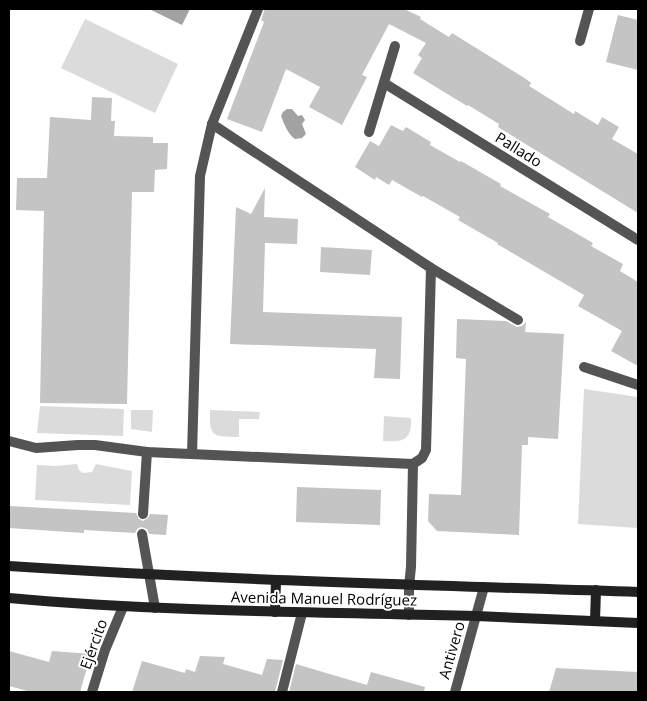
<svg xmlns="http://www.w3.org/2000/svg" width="647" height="701" viewBox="0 0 647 701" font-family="'Open Sans',sans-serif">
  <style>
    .green { fill: #dbdbdb }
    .water { fill: #a2a2a2 }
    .building { fill: #c4c4c4 }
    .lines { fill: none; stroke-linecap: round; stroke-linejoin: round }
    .lane { stroke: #545454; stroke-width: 10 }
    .street { stroke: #545454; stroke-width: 10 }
    .secondary { stroke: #212121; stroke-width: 10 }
    .labels { text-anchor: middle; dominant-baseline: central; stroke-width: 4; stroke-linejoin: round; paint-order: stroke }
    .street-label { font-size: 15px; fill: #000; stroke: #fff }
  </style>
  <rect width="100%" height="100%" fill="#fff"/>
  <g class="green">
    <polygon points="85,19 178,64 155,113 61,68"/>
    <polygon points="584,389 638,397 638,528 578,524"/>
    <polygon points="40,406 124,409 123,436 37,433"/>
    <polygon points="131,410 153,410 152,432 131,429"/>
    <path d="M210,410L260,412L259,419H239V437C213,436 209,438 210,410Z"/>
    <path d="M384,416L411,418C412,441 403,442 383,441Z"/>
    <polygon points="77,464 79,470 83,473 92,472 96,464 132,471 130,505 35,500 37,465 55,466"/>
  </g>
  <g class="water">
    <polygon points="149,9 190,9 182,25"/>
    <path d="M287,109H292L298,116L302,115L305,120L302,124L306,134L302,138L295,139C288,134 284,124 281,116L283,112Z"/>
  </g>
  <g class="building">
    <polygon points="265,9 404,9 421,17 420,19 449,37 452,33 526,79 531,83 529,86 574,114 575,111 598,125 602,117 619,127 612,139 638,154 638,213 498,127 499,124 468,105 467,106 413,73 422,58 418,55 426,43 389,24 362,75 367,77 342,125 309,107 320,87 286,69 262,132 227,119 264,22 261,20"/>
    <polygon points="618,15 638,20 638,70 606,62"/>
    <polygon points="92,97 112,98 111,121 115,121 114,136 153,137 153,143 168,143 167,169 155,170 154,192 132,192 127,404 40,403 44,211 16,210 17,178 47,178 50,117 91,120"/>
    <polygon points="391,125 403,131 406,127 431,142 430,145 460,162 461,161 501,184 500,186 550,214 548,217 593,243 591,246 623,264 620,271 638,282 638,366 611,351 622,331 578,306 584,295 497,244 498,243 458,220 460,217 423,196 422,197 392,180 389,185 376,177 375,180 355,167 370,141 379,146"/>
    <polygon points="265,188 264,217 298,219 297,244 265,243 263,312 402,317 400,379 374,378 376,349 230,344 236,207 251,214"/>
    <polygon points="321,247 372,250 370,275 320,272"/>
    <polygon points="457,319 506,321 517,327 522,326 526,322 525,332 564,334 558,439 528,437 528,445 522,445 519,535 437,531 428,521 429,494 461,495 466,359 456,358"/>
    <polygon points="297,487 381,490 380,525 296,522"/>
    <polygon points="9,506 136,513 139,519 143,521 148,518 150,514 168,515 166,535 149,534 147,529 141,527 137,529 135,533 84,530 84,533 9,528"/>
    <polygon points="9,651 49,662 52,651 91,654 80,692 31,692 9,686"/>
    <polygon points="200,656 225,657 223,664 262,675 267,659 283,660 275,692 132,692 142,661 185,673 186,669 195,672"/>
    <polygon points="296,664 367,685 371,672 425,687 424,692 289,692"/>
    <polygon points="556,668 638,672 638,692 549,692"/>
  </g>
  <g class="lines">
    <g class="lane">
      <polyline points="212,124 431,268 426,450 422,458 413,464 411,567 409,586 409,615"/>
      <polyline points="431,268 518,320"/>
      <polyline points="584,367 638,385"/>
      <polyline points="9,441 36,448 78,445 95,445 147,452 413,464"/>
      <polyline points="192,454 200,176 212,124 258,9"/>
      <polyline points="143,514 147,452"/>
      <polyline points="142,534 155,608"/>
    </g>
    <g class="street">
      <polyline points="580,41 589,9"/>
      <polyline points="384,83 638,240"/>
      <polyline points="369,132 395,46"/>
      <polyline points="92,692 105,650 123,607"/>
      <polyline points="282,692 302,613"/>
      <polyline points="455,692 484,587"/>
    </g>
    <g class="secondary">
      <path d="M9,566C218,580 428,585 638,592"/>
      <path d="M9,598C164,612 320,612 476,616C530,618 584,621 638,623"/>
      <polyline points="275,612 276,581"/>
      <polyline points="595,621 596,590"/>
    </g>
  </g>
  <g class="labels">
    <g class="street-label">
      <text transform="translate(519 149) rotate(32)">Pallado</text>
      <text transform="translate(324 598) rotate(1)">Avenida Manuel Rodríguez</text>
      <text transform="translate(93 644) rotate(-70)">Ejército</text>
      <text transform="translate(451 650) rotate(-74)">Antivero</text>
    </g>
  </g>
  <rect width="647" height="701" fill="none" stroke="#000000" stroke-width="20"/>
</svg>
